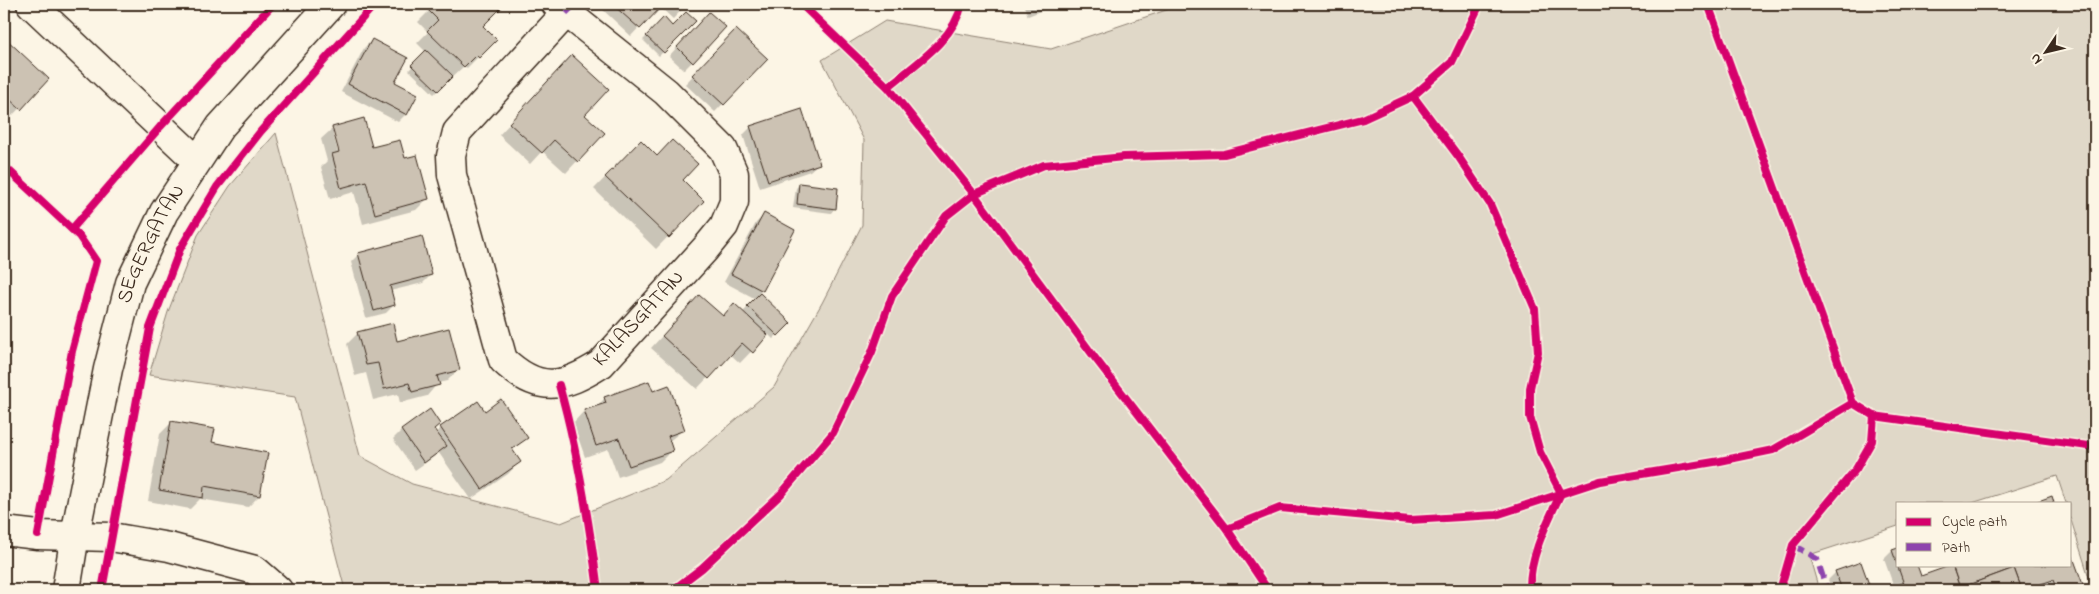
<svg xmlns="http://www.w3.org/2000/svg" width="2099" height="594" viewBox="0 0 2099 594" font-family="'Indie Flower',sans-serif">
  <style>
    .green { fill: #e0d8c8; stroke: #8e8173 }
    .shadow { fill: #0003; fill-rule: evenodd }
    .building { fill: #ccc2b3; stroke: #3b2a1e }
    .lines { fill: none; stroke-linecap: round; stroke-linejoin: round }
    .minor-casing { stroke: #3b2a1e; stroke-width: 31 }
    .minor { stroke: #fcf5e5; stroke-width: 28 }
    .quiet { stroke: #8e44ad; stroke-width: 6; stroke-dasharray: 12 6; stroke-linecap: butt }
    .cycleway-casing { stroke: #fcf5e5; stroke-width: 11 }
    .cycleway { stroke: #d6006c; stroke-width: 8 }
    .labels { text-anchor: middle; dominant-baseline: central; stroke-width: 5; stroke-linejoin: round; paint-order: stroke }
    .street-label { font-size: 21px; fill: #3b2a1e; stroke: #fcf5e5 }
  </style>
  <rect width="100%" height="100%" fill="#fcf5e5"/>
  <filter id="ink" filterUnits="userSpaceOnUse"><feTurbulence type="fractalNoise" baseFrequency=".02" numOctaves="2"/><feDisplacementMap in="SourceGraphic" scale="10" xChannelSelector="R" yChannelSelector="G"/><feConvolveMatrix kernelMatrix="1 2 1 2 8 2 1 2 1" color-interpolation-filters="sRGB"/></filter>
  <g filter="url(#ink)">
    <polygon class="green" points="1184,4 2095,4 2095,590 2093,590 2070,517 2070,503 2066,503 2057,476 1972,503 1898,503 1898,526 1809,555 1819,590 345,590 295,397 149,375 168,312 198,235 230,186 276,133 360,456 412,484 561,523 666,480 774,387 822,303 862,225 864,140 822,60 885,21 1051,49"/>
    <g class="shadow">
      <polygon points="436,4 504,4 481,26 495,40 467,68 464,66 434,94 409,70 426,52 417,43 428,32 418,22"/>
      <polygon points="609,4 687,4 673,19 659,6 631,36 603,10"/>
      <polygon points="1023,4 1052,4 1048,8 1028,16"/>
      <polygon points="664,19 672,27 694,21 659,56 643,40"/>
      <polygon points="701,21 692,62 684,70 669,56"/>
      <polygon points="736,31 766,59 715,112 685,84"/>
      <polygon points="4,39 48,79 8,120 4,116"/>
      <polygon points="372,40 393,83 406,114 398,122 341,92 364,48"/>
      <polygon points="561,68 583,115 603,133 566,173 542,151 530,164 499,135"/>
      <polygon points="751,127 819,163 810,171 760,188 743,135"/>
      <path d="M333,128L371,149L404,160L427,199L416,210L363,224L354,192L330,199L321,167L327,161L321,139ZM333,134H335L342,158L340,159Z"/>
      <polygon points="641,141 703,201 656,249 594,189"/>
      <polygon points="800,184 837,189 834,209 831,213 793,208 796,188"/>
      <polygon points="764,215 762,290 759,293 789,323 773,339 768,334 740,363 730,354 697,389 651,348 688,308 722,317 742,313 756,299 724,282 756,223"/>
      <polygon points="359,254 431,275 423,283 390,291 394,305 386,313 366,318 351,262"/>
      <polygon points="358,333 458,370 447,381 438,383 427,396 400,403 398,394 373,400 366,373 355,376 347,344"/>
      <polygon points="652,393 683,430 668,442 671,451 660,462 618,477 608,449 585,457 573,423 584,411 595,408 605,398"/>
      <polygon points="484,412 526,438 512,451 519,462 508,474 471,499 439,453 415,470 393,439 401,431 433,429 436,433 441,428"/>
      <polygon points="172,422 211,443 259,496 248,507 200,499 190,509 148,501 160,434"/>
      <polygon points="1898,549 1898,565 1920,578 1942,570 1941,565 2070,565 2070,552 2084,590 2046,590 2045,588 2038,590 1885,590 1894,587 1884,559 1892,551"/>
      <polygon points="1860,564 1870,590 1832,590 1828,580 1836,572"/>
    </g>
    <g class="building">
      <polygon points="434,4 505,4 483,26 497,40 479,58 476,55 464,67 427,31 438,20 428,10"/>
      <polygon points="612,4 664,4 640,29"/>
      <polygon points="686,12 696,21 664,53 646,36 664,17 672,26"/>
      <polygon points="709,12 726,27 693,63 677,47"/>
      <polygon points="736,29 768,59 724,105 692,75"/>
      <polygon points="4,37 49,79 21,110 4,94"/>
      <polygon points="372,39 408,58 395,82 418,94 407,115 348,84"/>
      <polygon points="426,50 453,76 438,91 411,65"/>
      <polygon points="572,55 609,89 585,115 605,133 578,162 554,140 542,153 509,123"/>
      <polygon points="802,109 820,164 768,181 750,126"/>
      <polygon points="364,118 372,147 400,140 405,158 417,155 429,199 375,214 366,181 341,188 332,154 339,152 332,127"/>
      <polygon points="641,140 657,156 672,140 698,164 683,180 704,201 669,238 605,177"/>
      <polygon points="799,183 838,188 836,209 797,204"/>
      <polygon points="764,213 795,230 763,291 731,274"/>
      <polygon points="422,236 432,275 390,286 395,305 374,311 358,253"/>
      <polygon points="760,293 791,323 778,336 747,306"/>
      <polygon points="699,295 723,316 734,303 768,335 753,353 742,343 709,379 662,336"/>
      <polygon points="393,323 397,341 449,328 460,370 437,376 440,385 412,392 409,383 384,389 378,363 366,365 357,332"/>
      <polygon points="649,381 653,391 669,385 685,430 668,436 673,451 629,466 619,438 596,446 584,410 606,403 604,397"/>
      <polygon points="501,399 528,438 512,449 521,462 482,489 440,427 478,401 485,411"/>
      <polygon points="430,409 440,424 434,429 447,446 424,463 401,430"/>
      <polygon points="171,421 215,429 212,442 268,453 260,496 204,486 203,498 159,490"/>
      <polygon points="2052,496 2054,503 2033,503"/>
      <polygon points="1898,548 1898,565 1917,565 1921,576 1952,565 1960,588 1952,590 1906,590 1892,550"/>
      <polygon points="2070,549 2085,590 2057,590 2053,580 2022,590 2014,568 2024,565 2070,565"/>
      <polygon points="1861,562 1871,590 1842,590 1835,571"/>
      <polygon points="1952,565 2013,565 2014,568 1960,588"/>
      <polygon points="2014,568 2022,590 1961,590 1960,588"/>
      <polygon points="1903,583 1906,590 1881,590"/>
    </g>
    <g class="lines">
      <g class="minor-casing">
        <g id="minor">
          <polyline points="31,4 197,161"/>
          <path d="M556,4L666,92L723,149L734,174V202L724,226L706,248L601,364C563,388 539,394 503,360L452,175L451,156L457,132L566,13"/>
          <polyline points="4,531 38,535 111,537 169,547 255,570 278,590"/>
          <path id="s1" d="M66,590L75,535L108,369L130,283L164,212L220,127L331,4"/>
        </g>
      </g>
      <use href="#minor" class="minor"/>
      <g class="quiet">
        <polyline points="566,13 575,4"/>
        <polyline points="1793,545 1817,559 1827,590"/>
      </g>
      <g class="cycleway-casing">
        <g id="cycleway">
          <polyline points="801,4 888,87 974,194 1095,358 1227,529 1268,590"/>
          <polyline points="1708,4 1853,403 1874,416 2095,447"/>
          <path d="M888,87C915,64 954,40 962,4"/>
          <path d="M1413,96L1458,156L1490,204L1535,309L1538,352L1530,388V417L1540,452L1561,493C1547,523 1529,557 1530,590"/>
          <polyline points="4,166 79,236 96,261 72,351 38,535"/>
          <polyline points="72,229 160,127 273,4"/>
          <path d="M559,385C578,452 589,521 598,590"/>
          <polyline points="1227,529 1280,508 1410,520 1496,515 1600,481 1720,461 1773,450 1853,403"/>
          <polyline points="102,590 150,328 180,249 217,187 261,131 375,4"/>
          <polyline points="673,590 702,568 781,494 833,433 872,352 892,296 946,216 974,194 1044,165 1124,157 1224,154 1363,119 1413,96 1452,62 1480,4"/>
          <polyline points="1780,590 1793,545 1856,469 1872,441 1874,416"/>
        </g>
      </g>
      <use href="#cycleway" class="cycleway"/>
    </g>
  </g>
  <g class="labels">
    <g class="street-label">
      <text stroke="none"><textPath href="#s1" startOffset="358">SEGERGATAN</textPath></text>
      <text transform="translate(639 319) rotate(-47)">KALASGATAN</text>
    </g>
  </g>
  <rect width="2099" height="594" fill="none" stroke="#fcf5e5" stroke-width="20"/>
  <rect x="10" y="10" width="2079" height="574" fill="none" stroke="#3b2a1e" stroke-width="2" filter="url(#ink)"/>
  <rect x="1896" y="502" width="175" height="65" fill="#fcf5e5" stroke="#afa495"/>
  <rect x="1906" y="518" width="25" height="8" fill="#d6006c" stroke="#afa495"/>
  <text x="1942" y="526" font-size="15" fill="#3b2a1e">Cycle path</text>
  <rect x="1906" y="543" width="25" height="8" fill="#8e44ad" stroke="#afa495"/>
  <text x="1942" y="552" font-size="15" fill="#3b2a1e">Path</text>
  <g transform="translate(2046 52) rotate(235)" stroke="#fcf5e5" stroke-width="4" paint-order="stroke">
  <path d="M0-4L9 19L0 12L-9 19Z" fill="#3b2a1e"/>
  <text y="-8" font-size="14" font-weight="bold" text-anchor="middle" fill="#3b2a1e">N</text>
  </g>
</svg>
